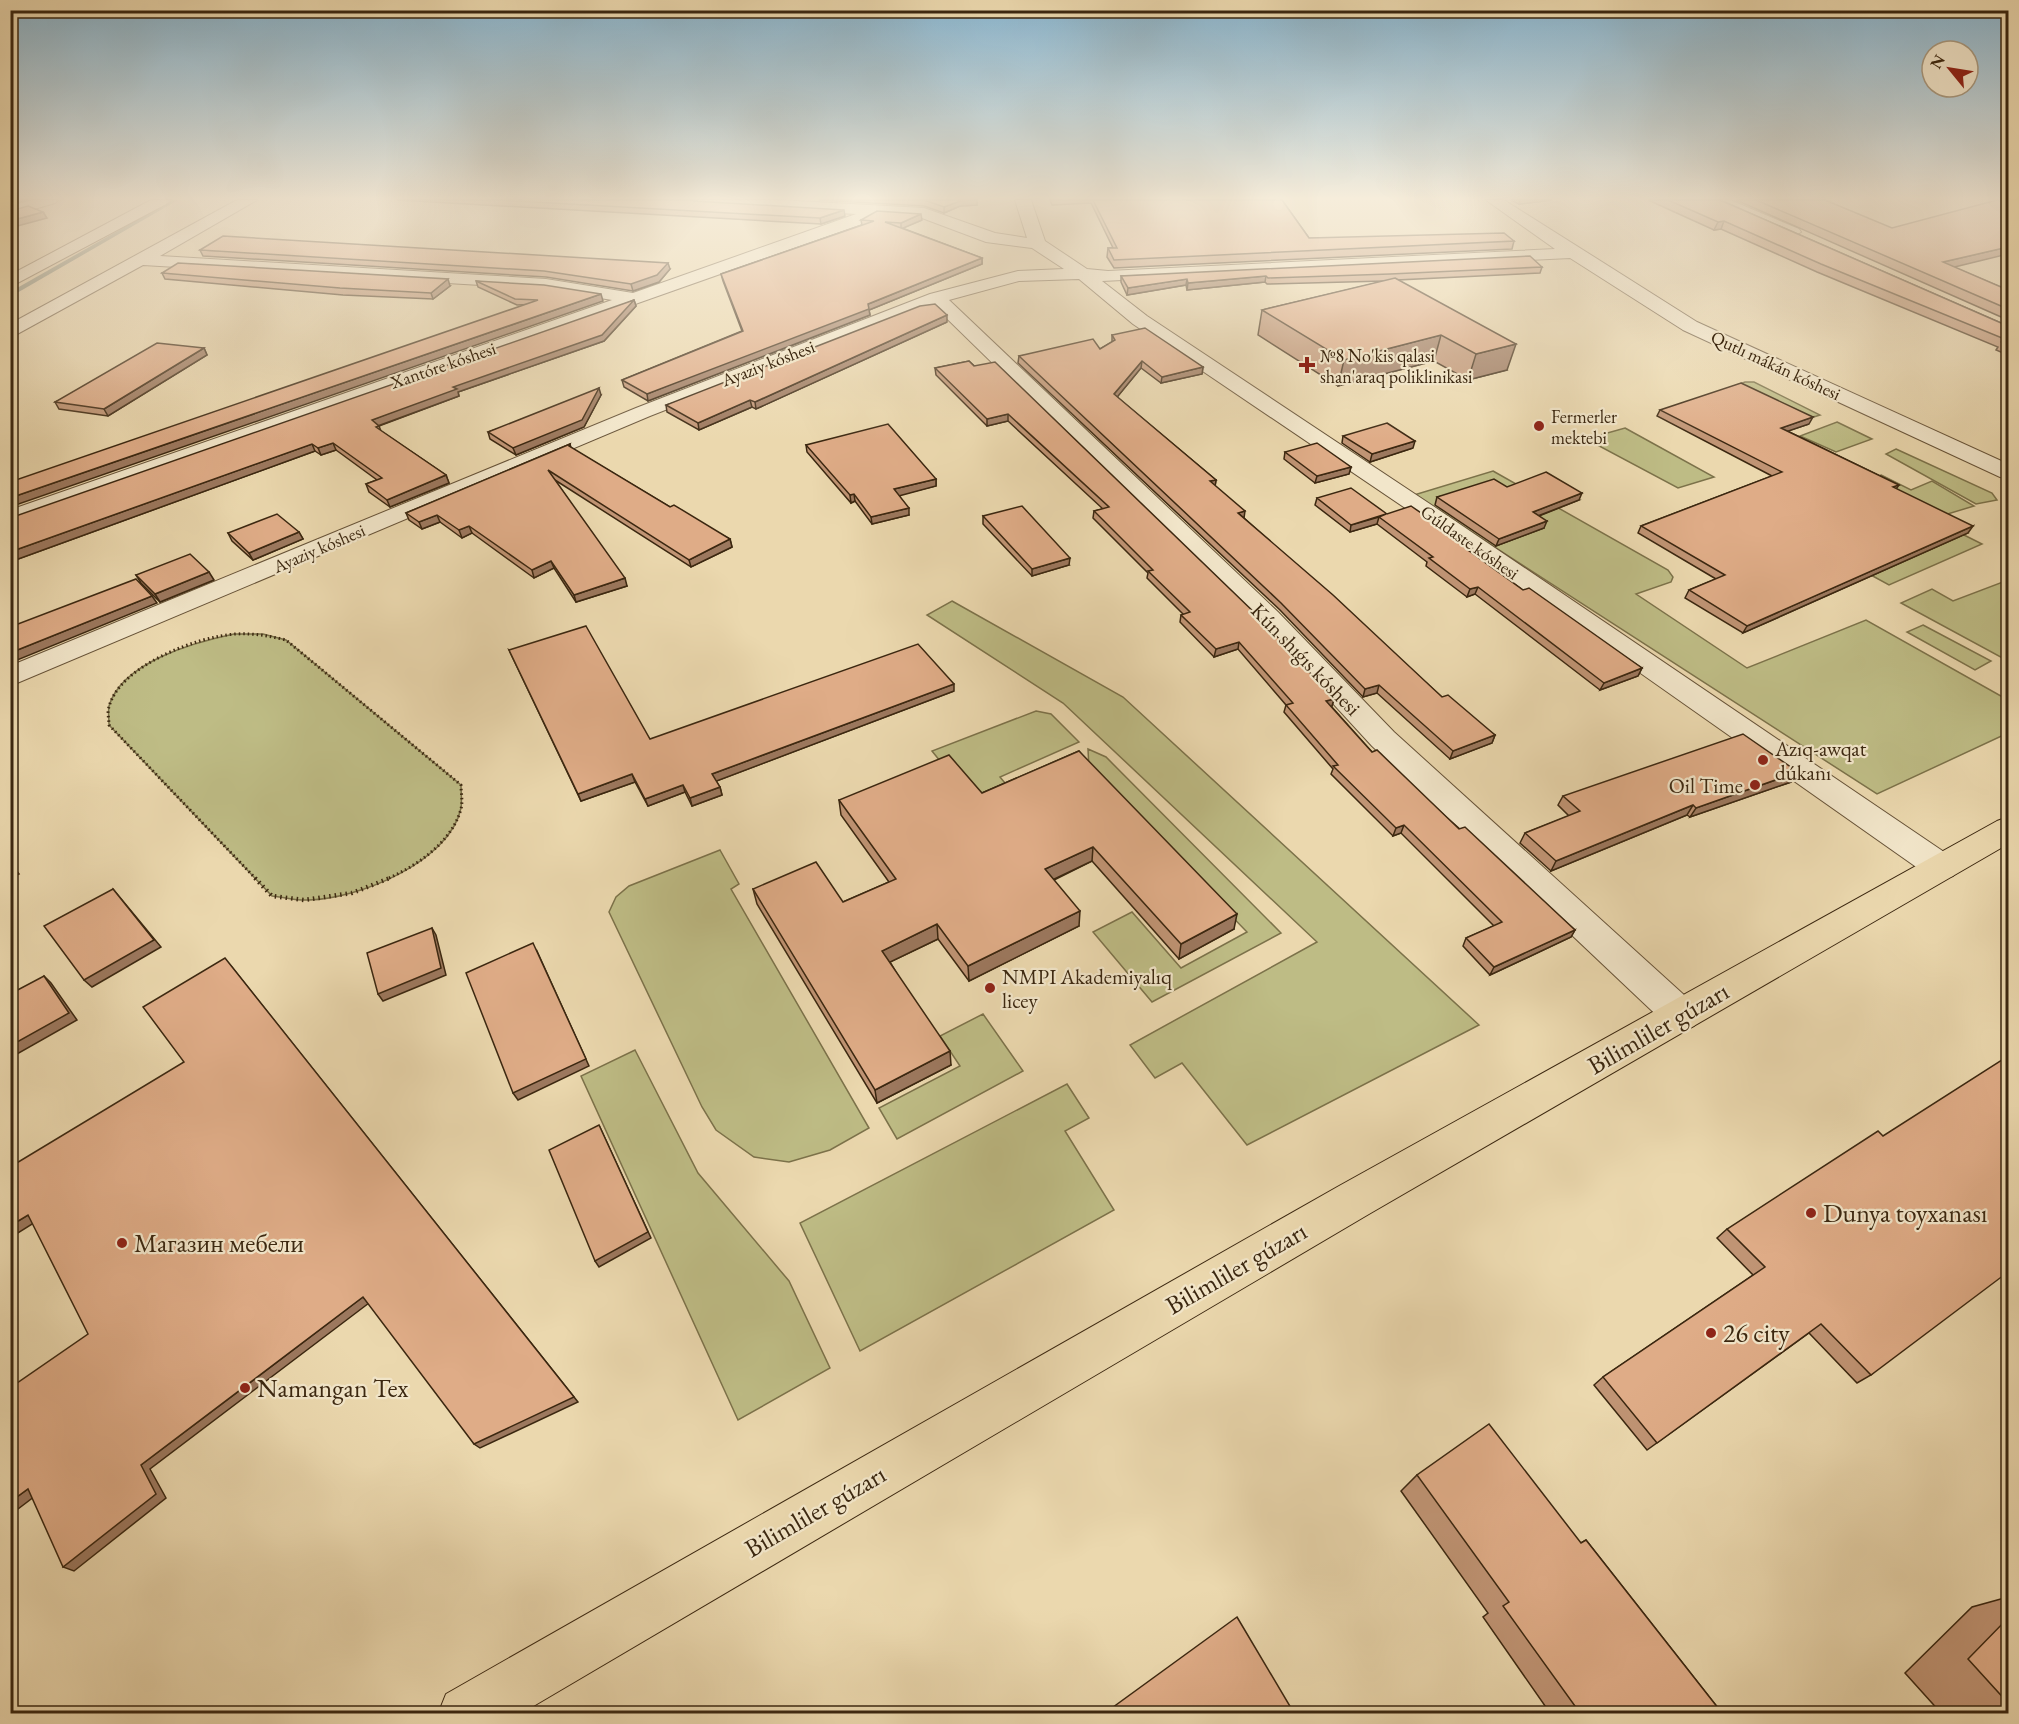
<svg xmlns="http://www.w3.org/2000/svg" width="2019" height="1724" viewBox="0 0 2019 1724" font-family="'EB Garamond',serif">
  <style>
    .green { fill: #bebc85; stroke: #7c724a; stroke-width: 1.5 }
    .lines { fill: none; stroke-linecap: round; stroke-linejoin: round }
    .stream { fill: #737f6f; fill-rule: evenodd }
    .minor-casing { stroke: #675338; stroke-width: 2 }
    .major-casing { stroke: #3b2710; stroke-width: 2 }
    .path-far1 { stroke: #3b2710; stroke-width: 3; stroke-dasharray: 1.5 3; stroke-linecap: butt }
    .path { stroke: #3b2710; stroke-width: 4.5; stroke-dasharray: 1.5 4; stroke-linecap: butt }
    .minor { fill: #f2e6ca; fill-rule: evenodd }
    .major { fill: #ebd8ae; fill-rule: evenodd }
    .wall { fill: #c09474; stroke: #3b2710; stroke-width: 1.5 }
    .shaded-wall { fill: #9c785e; stroke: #3b2710; stroke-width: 1.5 }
    .building { fill: #dfac87; stroke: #3b2710; stroke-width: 1.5 }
    .poi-dot { fill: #8f2418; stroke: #f2e6ca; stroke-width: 2 }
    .labels { text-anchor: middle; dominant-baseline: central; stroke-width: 4.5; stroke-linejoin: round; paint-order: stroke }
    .far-poi-label { font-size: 18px; fill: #3b2710; stroke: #f2e6ca; text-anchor: start }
    .far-street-label { font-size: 18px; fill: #3b2710; stroke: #f2e6ca }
    .street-label { font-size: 21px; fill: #3b2710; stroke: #f2e6ca }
    .poi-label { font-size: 21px; fill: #3b2710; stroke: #f2e6ca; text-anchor: start }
    .near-street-label { font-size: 26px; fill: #3b2710; stroke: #f2e6ca }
    .near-poi-label { font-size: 26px; fill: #3b2710; stroke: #f2e6ca; text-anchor: start }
  </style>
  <rect width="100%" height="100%" fill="#ebd8ae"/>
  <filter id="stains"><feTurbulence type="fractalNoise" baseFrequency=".00333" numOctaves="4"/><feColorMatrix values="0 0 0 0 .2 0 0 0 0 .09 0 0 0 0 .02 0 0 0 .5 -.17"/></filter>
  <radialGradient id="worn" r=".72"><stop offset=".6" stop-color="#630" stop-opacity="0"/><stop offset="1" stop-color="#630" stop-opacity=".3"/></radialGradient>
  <g class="green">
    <polygon points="1745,382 1754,382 1820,415 1804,420 1731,387"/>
    <polygon points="1837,422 1872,439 1836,452 1800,436"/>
    <polygon points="1625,428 1714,477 1678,488 1586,439"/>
    <polygon points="1896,449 1992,493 1997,500 1976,504 1886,454"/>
    <polygon points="1493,471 1668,570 1673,577 1671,582 1636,594 1747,668 1866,620 2008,700 2008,733 1877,794 1414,495"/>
    <polygon points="1881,475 1911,490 1932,481 1974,506 1941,516 1875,478"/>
    <polygon points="1962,534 1982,544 1889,585 1869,574"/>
    <polygon points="2008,580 2008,661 1901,603 1932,589 1953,601"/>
    <polygon points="952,601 1123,697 1479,1025 1247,1145 1182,1063 1155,1078 1130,1045 1317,942 1063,703 927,615"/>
    <polygon points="1923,625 1991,661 1975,670 1907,632"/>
    <path d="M234,634H263L286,640L461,785C461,792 462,801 461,808C450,862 358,899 309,900C297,901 284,897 272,896L109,725C109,719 108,711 109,706C122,662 195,642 234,634Z"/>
    <polygon points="1036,711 1051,714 1079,742 1000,777 1025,807 990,823 932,751"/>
    <polygon points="1088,749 1106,757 1281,933 1152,1002 1093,932 1132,912 1181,968 1247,932 1089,769"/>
    <polygon points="720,850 739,884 731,889 869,1128 830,1150 789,1162 754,1157 716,1130 702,1107 609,912 616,897 629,886"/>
    <polygon points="983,1014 1023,1071 897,1139 879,1108 960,1066 940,1036"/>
    <polygon points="635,1050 698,1173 789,1281 830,1368 738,1420 581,1076"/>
    <polygon points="1067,1084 1089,1118 1065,1131 1114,1210 860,1351 800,1223"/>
  </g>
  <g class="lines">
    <polygon class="stream" points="172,200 178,200 10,297 10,292"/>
    <g class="minor-casing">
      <g id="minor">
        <polygon points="32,200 58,200 55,203 10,216 10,206"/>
        <polygon points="151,200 171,200 168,203 10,287 10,275"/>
        <polygon points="237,200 257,200 160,256 546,279 633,293 856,214 695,205 687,200 778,200 924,208 995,233 1027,238 1015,200 1031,200 1045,241 1087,269 1108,271 1555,249 1486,200 1504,200 1697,322 2008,464 2008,479 2000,477 1683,330 1570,258 1102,281 1147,316 1436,508 1953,858 1958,867 1953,876 1941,879 1929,876 1420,518 1133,324 1079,279 1019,281 949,300 1278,612 1394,732 1694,1004 1700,1015 1694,1026 1681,1030 1668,1026 1372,746 1260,624 933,305 650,416 10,686 10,666 636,408 930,294 1018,271 1064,269 1032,248 986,242 922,218 877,215 862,224 10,525 10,510 612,300 546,289 143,265 10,338 10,324"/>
        <polygon points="1709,200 1730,200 1799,229 1801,232 1793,237 1787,235 1712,203"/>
      </g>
    </g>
    <g class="major-casing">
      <polygon id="major" points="2008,817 2008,844 1369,1214 520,1714 438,1714 446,1694 1339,1186 1997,821"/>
    </g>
    <path class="path-far1" d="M256,879L109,725C109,719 107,712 109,707C119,666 198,636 236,634C254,633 269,636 286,640L461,785C461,793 463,801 461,809C451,843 418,865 387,879"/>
    <polyline class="path" points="255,878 272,896 304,900 352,893 390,878"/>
    <use href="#minor" class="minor"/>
    <use href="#major" class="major"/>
  </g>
  <g class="wall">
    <polygon points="397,200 692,200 694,201 845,216 821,224"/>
    <polygon points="819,200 977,200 977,205 960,206 944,213 924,206"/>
    <polygon points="1050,200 1282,200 1309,238 1514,241 1512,249 1114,268 1107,257 1108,248 1113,248 1091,203 1052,205"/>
    <polygon points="1511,200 1552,200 1519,204"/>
    <polygon points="1648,200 1720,200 2008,326 2008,355 1996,350 1998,347 1817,272 1721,229 1714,230"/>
    <polygon points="1736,200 1825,200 1953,267 2008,290 2008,320"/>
    <polygon points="861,220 922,220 902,228 982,258 982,264 869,310 870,315 648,401 624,387 622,380 742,331 723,281 721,274 862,225"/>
    <polygon points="200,250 670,269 659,282 633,291 546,277 203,256"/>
    <polygon points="1542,267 1540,273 1398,280 1507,370 1468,380 1434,361 1338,386 1258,335 1262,310 1385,281 1267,284 1265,282 1187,290 1186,285 1127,295 1121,282 1121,276"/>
    <polygon points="162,273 450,286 433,299 343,295 165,279"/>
    <polygon points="476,281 603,301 517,305 478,287"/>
    <polygon points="634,300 636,306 604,341 458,392 459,396 379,426 381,431 446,475 449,483 390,507 369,492 366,484 377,480 336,450 321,455 315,451 10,562"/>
    <polygon points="947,322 756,409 752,407 699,430 667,412 666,405"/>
    <polygon points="1112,335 1203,367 1202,374 1161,383 1141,368 1117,397 1216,480 1215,486 1244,518 1442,697 1495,735 1492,743 1450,759 1377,693 1363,697 1280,610 1018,363 1019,356 1100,349 1112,342"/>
    <polygon points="204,348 207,355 108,416 59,409 55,402"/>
    <polygon points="969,361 1334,699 1332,706 1331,706 1372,752 1575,930 1571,937 1490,975 1463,946 1466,938 1494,926 1401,833 1393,836 1331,774 1333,769 1284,712 1286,705 1238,649 1214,657 1180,622 1181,615 1183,614 1147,578 1148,573 1093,518 1094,511 1103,509 1008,421 987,426 936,375 935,368"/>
    <polygon points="601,395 584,427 516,455 490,439 488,432"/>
    <polygon points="1660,410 1809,424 1787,431 1899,485 1896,489 1968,533 1743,633 1685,598 1689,590 1716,579 1638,533 1641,526 1772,476 1657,416"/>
    <polygon points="1343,436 1413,448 1370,462 1342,443"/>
    <polygon points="570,444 571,448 670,507 730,539 732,547 691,567 555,480 627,586 576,602 554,568 534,578 472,533 462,538 440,522 422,529 409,520 406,513"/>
    <polygon points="806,445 936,479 936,486 899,495 909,515 872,524 855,501 851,503 807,452"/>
    <polygon points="1285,452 1351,467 1349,474 1315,483 1284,459"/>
    <polygon points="1507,487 1579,500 1539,516 1544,528 1496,546 1435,505 1437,497"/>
    <polygon points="1317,498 1387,514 1471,552 1523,590 1642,668 1638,676 1600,690 1475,594 1467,597 1426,566 1427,562 1377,524 1350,532 1315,505"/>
    <polygon points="983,516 1069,565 1032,576 983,524"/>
    <polygon points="299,532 303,539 253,560 232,541 228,533"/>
    <polygon points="136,575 214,580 160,602 141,583"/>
    <polygon points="509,650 650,739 954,691 716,781 720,787 722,795 692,806 685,792 648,806 635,782 581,801"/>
    <polygon points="1079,751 1234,929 1179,959 1092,861 1054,880 1079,926 969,981 938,939 890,962 951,1065 877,1103 757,904 753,889 843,902 889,882 841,815 839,800 982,793"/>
    <polygon points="1798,772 1791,782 1690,817 1687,815 1551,871 1520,843 1525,833 1569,816 1558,805 1563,796"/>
    <polygon points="1727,1229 2002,1240 1871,1375 1857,1383 1809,1333 1647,1450 1594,1385 1603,1377 1753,1275 1717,1238"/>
    <polygon points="1417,1475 1581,1543 1586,1540 1722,1713 1550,1713 1483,1617 1488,1613 1401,1491"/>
    <polygon points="2008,1597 2008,1713 1941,1713 1905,1673 1972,1607"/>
  </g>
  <g class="shaded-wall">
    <polygon points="10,200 28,200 10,205"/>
    <polygon points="967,200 977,200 977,205 960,206 944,213 944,207 960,201"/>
    <polygon points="1520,200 1552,200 1519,204"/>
    <polygon points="844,210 845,216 821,224 820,218"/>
    <polygon points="43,212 47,218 10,228 10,221"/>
    <polygon points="921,214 922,220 901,229 901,223"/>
    <polygon points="1724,221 1721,229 1714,230 1718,222"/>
    <polygon points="2008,247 2008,254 1938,271 1943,262"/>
    <polygon points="982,258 982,264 869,310 870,315 648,401 647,394"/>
    <polygon points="668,263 670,269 659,282 633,291 631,284"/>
    <polygon points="1266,276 1265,282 1187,290 1188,283"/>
    <polygon points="448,279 450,286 433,299 431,293"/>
    <polygon points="1187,279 1186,285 1127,295 1128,288"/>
    <polygon points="601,294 603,301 10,507 10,498"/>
    <polygon points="634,300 636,306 604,341 458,392 459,396 375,427 372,420 453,387"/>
    <polygon points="947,315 947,322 756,409 755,402"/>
    <polygon points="1441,335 1434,361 1338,386 1344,360"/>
    <polygon points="1516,344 1507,370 1468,380 1476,354"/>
    <polygon points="204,348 207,355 108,416 104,409"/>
    <polygon points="1142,361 1141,368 1114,401 1114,394"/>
    <polygon points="1203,367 1202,374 1161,383 1162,377"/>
    <polygon points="599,388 601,395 584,427 516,455 513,448"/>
    <polygon points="750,400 752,407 699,430 698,423"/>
    <polygon points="1008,414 1008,421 987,426 987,419"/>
    <polygon points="1813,417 1809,424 1777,435 1781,428"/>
    <polygon points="1415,441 1413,448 1370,462 1372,454"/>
    <polygon points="333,443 336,450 321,455 318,448"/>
    <polygon points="312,444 315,451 10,562 10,552"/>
    <polygon points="1351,467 1349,474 1315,483 1317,476"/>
    <polygon points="446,475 449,483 390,507 387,500"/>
    <polygon points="936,479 936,486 895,497 894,489"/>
    <polygon points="1216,480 1215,487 1210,481"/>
    <polygon points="1582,493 1579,500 1530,519 1533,512"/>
    <polygon points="854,494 855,501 851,503 850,495"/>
    <polygon points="909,508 909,515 872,524 871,517"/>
    <polygon points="1245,511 1244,518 1238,513"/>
    <polygon points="437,515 440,522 422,529 419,522"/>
    <polygon points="1379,517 1377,524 1350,532 1351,525"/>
    <polygon points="1547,521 1544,528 1496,546 1499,539"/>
    <polygon points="469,526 472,533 462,538 459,530"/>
    <polygon points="1973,526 1968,533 1743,633 1747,626"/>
    <polygon points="299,532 303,539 253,560 249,553"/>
    <polygon points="730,539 732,547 691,567 689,560"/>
    <polygon points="1070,558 1069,565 1032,576 1032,569"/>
    <polygon points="551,561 554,568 534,578 532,570"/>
    <polygon points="209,572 214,580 160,602 155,594"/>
    <polygon points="625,578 627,586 576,602 574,595"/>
    <polygon points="1478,587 1475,594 1467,597 1470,589"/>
    <polygon points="152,596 157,603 10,663 10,653"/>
    <polygon points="1239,642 1238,649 1214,657 1216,649"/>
    <polygon points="1642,668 1638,676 1600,690 1604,683"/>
    <polygon points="954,684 954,691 714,782 712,774"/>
    <polygon points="1379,685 1377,693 1363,697 1365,689"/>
    <polygon points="1334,699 1332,706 1324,709 1326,701"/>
    <polygon points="1495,735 1492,743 1450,759 1453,751"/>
    <polygon points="1798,772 1791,782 1690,817 1696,808"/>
    <polygon points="632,774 635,782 581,801 578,794"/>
    <polygon points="683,785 685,792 648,806 645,799"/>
    <polygon points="720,787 722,795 692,806 690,798"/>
    <polygon points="1693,805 1687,815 1551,871 1556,861"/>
    <polygon points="1404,825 1401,833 1393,836 1396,828"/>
    <polygon points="1093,847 1092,861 1044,884 1045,869"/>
    <polygon points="10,862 19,874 10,878"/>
    <polygon points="113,889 161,947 92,987 84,980"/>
    <polygon points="1080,911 1079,926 969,981 968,966"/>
    <polygon points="1237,914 1234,929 1179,959 1181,944"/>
    <polygon points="937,924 938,939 884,965 882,951"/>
    <polygon points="432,928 436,935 446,975 383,1001 378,994"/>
    <polygon points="1575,930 1571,937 1490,975 1494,967"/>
    <polygon points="537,951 589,1066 518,1100 513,1093"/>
    <polygon points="231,966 578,1402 480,1448 474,1444"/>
    <polygon points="44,976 51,983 77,1020 10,1058 10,1046"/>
    <polygon points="950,1051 951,1065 877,1103 875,1090"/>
    <polygon points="599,1125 651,1238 599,1267 595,1261"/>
    <polygon points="28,1215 37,1221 10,1238 10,1226"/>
    <polygon points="363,1297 369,1303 150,1469 166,1498 74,1571 63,1567 141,1465"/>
    <polygon points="28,1489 39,1493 10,1515 10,1502"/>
  </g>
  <g class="building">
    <polygon points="497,200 692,200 694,201 844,210 820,218"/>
    <polygon points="924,200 967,200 960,201 944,207"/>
    <polygon points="1093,200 1282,200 1309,238 1504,233 1514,241 1114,260 1108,248 1117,248"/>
    <polygon points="1668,200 1720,200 2008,326 2008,344 2002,342 2007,340 1821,264 1724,221 1718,222"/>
    <polygon points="1756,200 1825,200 1892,228 1997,200 2008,203 2008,247 1943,262 2008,290 2008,309"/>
    <polygon points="28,206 43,212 10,221 10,211"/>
    <polygon points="877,211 921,214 901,223 885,222 982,258 868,304 869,309 647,394 622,380 743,331 721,274 874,221 861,220"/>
    <polygon points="223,236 668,263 657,275 631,284 544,271 200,250"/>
    <polygon points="1530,256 1542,267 1390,274 1268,278 1266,276 1188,283 1187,279 1128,288 1121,276"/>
    <polygon points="178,263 448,279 431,293 340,288 162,273"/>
    <polygon points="1395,278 1516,344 1476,354 1441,335 1344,360 1262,310"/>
    <polygon points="476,281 544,285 601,294 10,498 10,482 538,300 515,299"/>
    <polygon points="634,300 602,335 453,387 457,389 372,420 379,426 376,427 446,475 387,500 366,484 382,478 333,443 318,448 312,444 10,552 10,518"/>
    <polygon points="935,304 947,315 755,402 750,400 698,423 666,405 920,306"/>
    <polygon points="1145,328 1203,367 1162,377 1142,361 1114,394 1216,480 1210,481 1245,511 1238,513 1333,595 1442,697 1448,695 1495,735 1453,751 1379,685 1365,689 1281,603 1019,356 1093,339 1100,349 1115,340 1112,335"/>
    <polygon points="157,343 204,348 104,409 55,402"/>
    <polygon points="969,361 974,366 995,362 1260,618 1334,699 1326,701 1372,752 1377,750 1459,829 1465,827 1575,930 1494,967 1466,938 1502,922 1404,825 1396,828 1333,766 1338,765 1286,705 1293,703 1239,642 1216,649 1181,615 1190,612 1148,571 1153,570 1094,511 1109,507 1008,414 987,419 935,368"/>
    <polygon points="1741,383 1813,417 1781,428 1899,485 1893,487 1973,526 1747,626 1689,590 1725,575 1641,526 1782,472 1660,410"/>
    <polygon points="599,388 582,420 513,448 488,432"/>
    <polygon points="1387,423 1415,441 1372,454 1343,436"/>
    <polygon points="888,424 936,479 894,489 909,508 871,517 854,494 850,495 806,445"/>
    <polygon points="1317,443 1351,467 1317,476 1285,452"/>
    <polygon points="570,444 569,446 670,507 674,505 730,539 689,560 548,470 625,578 574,595 551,561 532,570 469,526 459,530 437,515 419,522 406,513"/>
    <polygon points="1546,472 1582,493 1533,512 1547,521 1499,539 1437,497 1494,479 1507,487"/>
    <polygon points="1351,488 1387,514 1411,506 1472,548 1468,550 1523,590 1529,588 1642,668 1604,683 1478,587 1470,589 1429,558 1433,557 1379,517 1386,514 1351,525 1317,498"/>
    <polygon points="1022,506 1070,558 1032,569 983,516"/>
    <polygon points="277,514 299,532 249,553 228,533"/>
    <polygon points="190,554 209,572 155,594 136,575"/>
    <polygon points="136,579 152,596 10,653 10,627"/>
    <polygon points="586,626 650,739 918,644 954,684 712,774 720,787 690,798 683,785 645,799 632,774 578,794 509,650"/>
    <polygon points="1743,734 1798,772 1696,808 1693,805 1556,861 1525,833 1580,811 1563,796"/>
    <polygon points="1079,751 1237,914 1181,944 1093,847 1045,869 1080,911 968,966 937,924 882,951 950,1051 875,1090 753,889 816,862 843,902 896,879 839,800 949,755 982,793"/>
    <polygon points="113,889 154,940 84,980 44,926"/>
    <polygon points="432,928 441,968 378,994 367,953"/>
    <polygon points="533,943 586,1059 513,1093 466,973"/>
    <polygon points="225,958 574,1397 474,1444 363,1297 141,1465 156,1494 63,1567 28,1489 10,1502 10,1388 88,1334 28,1215 10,1226 10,1167 184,1062 143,1007"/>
    <polygon points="44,976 69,1013 10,1046 10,994"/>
    <polygon points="2008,1056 2008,1235 2002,1240 2008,1245 2008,1272 1871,1375 1821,1324 1657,1443 1603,1377 1765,1267 1727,1229 1878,1131 1883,1136"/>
    <polygon points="599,1125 648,1232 595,1261 549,1150"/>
    <polygon points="1489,1424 1581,1543 1586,1540 1722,1713 1580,1713 1503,1606 1509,1602 1417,1475"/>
    <polygon points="1237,1617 1294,1713 1105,1713"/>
    <polygon points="2008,1618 2008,1703 1968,1659"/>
  </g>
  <linearGradient id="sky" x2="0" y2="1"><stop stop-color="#88b6d1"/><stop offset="0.45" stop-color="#f6eddb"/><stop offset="1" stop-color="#f6eddb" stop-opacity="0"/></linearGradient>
  <rect width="2019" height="441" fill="url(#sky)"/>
  <g class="poi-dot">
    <path d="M1304 356h6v6h6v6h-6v6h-6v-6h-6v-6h6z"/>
    <circle cx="1539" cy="426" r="6"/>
    <circle cx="1763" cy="760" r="6"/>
    <circle cx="1755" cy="785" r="6"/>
    <circle cx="990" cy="988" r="6"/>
    <circle cx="1811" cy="1213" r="6"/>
    <circle cx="122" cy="1243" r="6"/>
    <circle cx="1711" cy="1333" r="6"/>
    <circle cx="245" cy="1388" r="6"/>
  </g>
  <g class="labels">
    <g class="far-poi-label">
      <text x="1320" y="355">№8 No'kis qalasi<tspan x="1320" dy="21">shan'araq poliklinikasi</tspan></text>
      <text x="1551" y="416">Fermerler<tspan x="1551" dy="21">mektebi</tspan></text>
    </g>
    <g class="far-street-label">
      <text transform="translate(768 363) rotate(-21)">Ayaziy kóshesi</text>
      <text transform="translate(443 365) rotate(-19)">Xantóre kóshesi</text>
      <text transform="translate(1776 365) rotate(25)">Qutlı mákán kóshesi</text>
      <text transform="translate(1470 542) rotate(35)">Gúldaste kóshesi</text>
      <text transform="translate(319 548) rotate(-23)">Ayaziy kóshesi</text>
    </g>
    <g class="street-label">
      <text transform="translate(1306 659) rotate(46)">Kún shıǵıs kóshesi</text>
    </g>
    <g class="poi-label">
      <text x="1775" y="748">Azıq-awqat<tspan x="1775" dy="24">dúkanı</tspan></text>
      <text x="1743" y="785" text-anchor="end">Oil Time</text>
      <text x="1002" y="976">NMPI Akademiyalıq<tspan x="1002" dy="24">licey</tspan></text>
    </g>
    <g class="near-street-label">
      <text transform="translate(1658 1028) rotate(-30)">Bilimliler gúzarı</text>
      <text transform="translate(1236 1268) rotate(-30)">Bilimliler gúzarı</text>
      <text transform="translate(815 1511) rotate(-30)">Bilimliler gúzarı</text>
    </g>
    <g class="near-poi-label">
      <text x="1823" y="1213">Dunya toyxanası</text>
      <text x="134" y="1243">Магазин мебели</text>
      <text x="1723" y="1333">26 city</text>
      <text x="257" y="1388">Namangan Tex</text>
    </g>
  </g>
  <rect width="2019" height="1724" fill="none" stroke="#ebd8ae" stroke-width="36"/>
  <rect x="12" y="12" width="1995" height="1700" fill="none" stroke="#3b2710" stroke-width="3"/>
  <rect x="18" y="18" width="1983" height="1688" fill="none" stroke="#3b2710" stroke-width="1.5"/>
  <g transform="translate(1950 69) rotate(300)"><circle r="28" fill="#f2e6ca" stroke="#a99a80" stroke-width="1.5"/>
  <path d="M0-4.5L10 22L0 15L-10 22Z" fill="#8f2418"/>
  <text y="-9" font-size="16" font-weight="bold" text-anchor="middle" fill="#3b2710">N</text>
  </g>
  <rect width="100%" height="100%" filter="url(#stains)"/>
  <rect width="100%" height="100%" fill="url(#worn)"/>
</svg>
